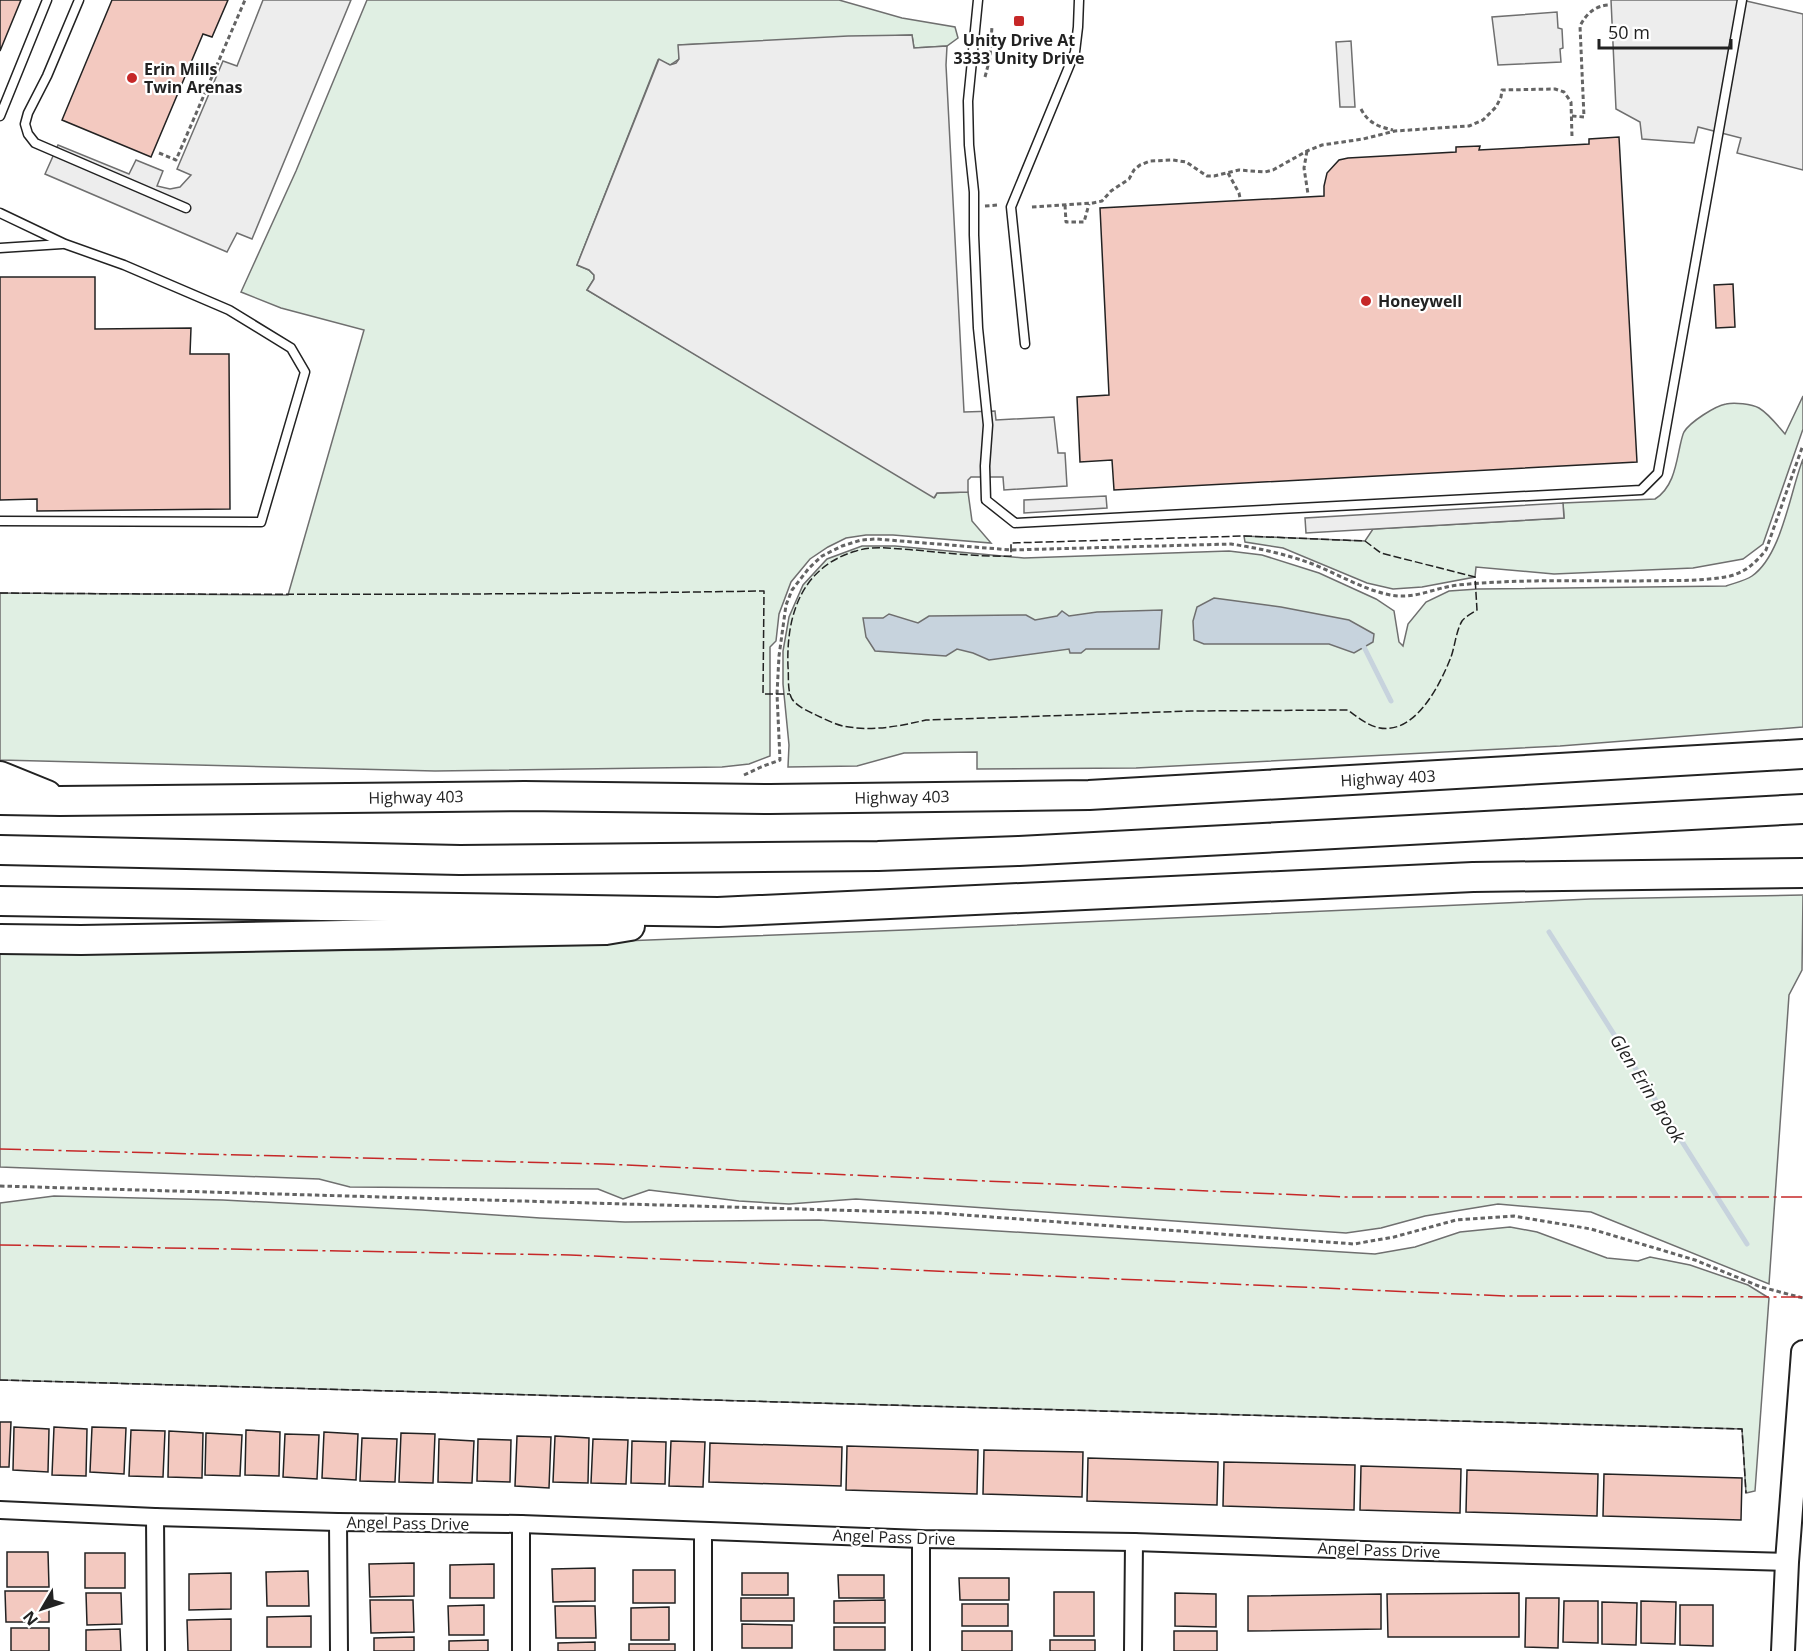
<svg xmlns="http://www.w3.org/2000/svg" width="1803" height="1651" viewBox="0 0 1803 1651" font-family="'Open Sans',sans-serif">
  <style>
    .green { fill: #e0efe3; stroke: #6f6f6f; stroke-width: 1.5 }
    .parking { fill: #ededed; stroke: #6f6f6f; stroke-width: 1.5 }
    .water { fill: #c7d3dd; stroke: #6f6f6f; stroke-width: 1.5 }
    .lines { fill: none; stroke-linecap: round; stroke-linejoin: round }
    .stream { stroke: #c7d3dd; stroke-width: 5 }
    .building { fill: #f3c9c0; stroke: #222; stroke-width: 1.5 }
    .lane-casing { stroke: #222; stroke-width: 11 }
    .street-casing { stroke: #222; stroke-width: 20 }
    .secondary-casing { stroke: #222; stroke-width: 26 }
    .highway-casing { stroke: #222; stroke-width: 32 }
    .path { stroke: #646464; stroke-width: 3; stroke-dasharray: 4.5 3; stroke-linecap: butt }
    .lane { stroke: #fff; stroke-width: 8 }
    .street { stroke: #fff; stroke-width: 16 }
    .secondary { stroke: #fff; stroke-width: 22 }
    .highway { stroke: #fff; stroke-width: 28 }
    .fence { stroke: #222; stroke-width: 1.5; stroke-dasharray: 8 3; stroke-linecap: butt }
    .power { stroke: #c62828; stroke-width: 1.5; stroke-dasharray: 21 4.5 3 4.5; stroke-linecap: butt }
    .poi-dot { fill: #c62828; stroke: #fff; stroke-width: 2 }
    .labels { text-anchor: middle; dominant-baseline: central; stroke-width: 4.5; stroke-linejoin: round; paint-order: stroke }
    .poi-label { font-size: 16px; font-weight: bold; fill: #222; stroke: #fff; text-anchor: start }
    .street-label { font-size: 16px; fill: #222; stroke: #fff }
    .water-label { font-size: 18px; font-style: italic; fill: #222; stroke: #fff }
  </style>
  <rect width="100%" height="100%" fill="#fff"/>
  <g class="green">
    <polygon points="367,0 839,0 902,18 955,27 958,38 947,46 914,48 912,35 679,45 679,59 670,65 658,60 577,265 589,270 594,275 594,279 587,290 935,497 937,493 968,492 972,521 991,543 893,535 866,535 846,538 828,547 810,559 791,582 779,614 776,641 770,647 770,756 749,764 722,767 435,771 0,760 0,593 288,595 364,330 281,308 241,292 296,171"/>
    <path d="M1803,396V429L1763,544L1743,559L1693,568L1554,574L1476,567L1475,577L1422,587L1393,589L1367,583L1283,548L1245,542L1244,536L1365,541L1373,529L1564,518L1563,503L1655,499C1673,488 1676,465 1680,446C1681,442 1682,436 1684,432C1690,422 1715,406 1726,404C1734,402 1752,404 1759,408C1769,414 1777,425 1785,434Z"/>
    <path d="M1803,459V727L1560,746L1136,768L977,769V752L904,753L857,766L788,767L789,745L783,684V651L789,617L803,585L827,559L862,546H895L1024,558L1229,551L1262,555L1319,573L1376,599L1394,611L1399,642L1403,646L1408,624L1426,602L1449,591L1478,589L1726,586C1734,583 1745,581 1752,576C1782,555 1790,492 1803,459Z"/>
    <polygon points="1803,895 1802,970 1789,995 1769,1284 1591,1212 1498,1204 1425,1216 1381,1228 1346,1233 856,1199 789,1204 739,1201 649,1190 623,1199 598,1189 350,1187 319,1179 0,1167 0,953 393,950 905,930 1590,899"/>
    <polygon points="54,1196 223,1200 422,1210 540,1218 625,1222 819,1220 1375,1254 1415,1247 1460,1232 1510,1227 1537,1232 1607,1258 1638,1261 1650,1257 1690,1265 1748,1285 1769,1298 1755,1491 1746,1493 1742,1429 0,1380 0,1203"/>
  </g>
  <g class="parking">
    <polygon points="263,0 351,0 252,239 237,233 227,252 45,174 58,145 129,174 136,160 163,171 157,186 170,189 180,187 191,175 177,169 223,61 237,66"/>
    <polygon points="1611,0 1742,0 1803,14 1803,170 1737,153 1741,138 1698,127 1694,143 1642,139 1640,122 1616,109"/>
    <polygon points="1557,12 1558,28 1562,29 1563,48 1560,49 1561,62 1498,65 1492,17"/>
    <polygon points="912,35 914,48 947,46 946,65 964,412 995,411 996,420 1054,417 1058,453 1065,453 1067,486 1004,490 1003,477 971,477 968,480 968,492 937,493 934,498 587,290 594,279 594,275 589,270 577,265 659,59 670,65 676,63 679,59 678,45 848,36"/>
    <polygon points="1351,41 1355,107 1340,107 1336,42"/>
    <polygon points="1106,496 1107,508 1024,513 1024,500"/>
    <polygon points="1563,503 1564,518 1306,533 1305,518"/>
  </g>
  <g class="water">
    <polygon points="1214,598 1281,607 1349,620 1374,634 1373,642 1354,653 1329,644 1204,644 1194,640 1193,621 1197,607"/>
    <polygon points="1162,610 1159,649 1086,649 1081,653 1070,653 1069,649 989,660 973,653 957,649 946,656 875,651 866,637 863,618 883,618 889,614 918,623 929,616 1026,615 1035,620 1057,616 1062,611 1069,616 1097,612"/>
  </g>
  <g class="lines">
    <g class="stream">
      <polyline points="1359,642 1364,647 1391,701"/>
      <polyline points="1549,932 1747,1244"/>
    </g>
  </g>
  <g class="building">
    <polygon points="0,0 21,0 0,51"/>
    <polygon points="112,0 228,0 212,37 203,34 151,157 62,120"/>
    <polygon points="1619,137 1637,462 1114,490 1112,460 1080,462 1077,397 1109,395 1100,208 1324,196 1324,186 1327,173 1339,160 1348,158 1456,152 1456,147 1480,146 1479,150 1589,144 1589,139"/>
    <polygon points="0,277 95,277 95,329 191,328 190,354 229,354 230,509 37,511 37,499 0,500"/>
    <polygon points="1733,284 1735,327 1716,328 1714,285"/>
    <polygon points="0,1422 11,1422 9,1467 0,1467"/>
    <polygon points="14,1427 49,1429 48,1472 13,1470"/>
    <polygon points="54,1427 87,1429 86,1476 52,1475"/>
    <polygon points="92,1427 126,1428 124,1474 90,1472"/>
    <polygon points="131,1430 165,1431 163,1477 129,1476"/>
    <polygon points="246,1430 280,1432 279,1476 245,1475"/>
    <polygon points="169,1431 203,1433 202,1478 168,1477"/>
    <polygon points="324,1432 358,1434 356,1480 322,1478"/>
    <polygon points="206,1433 242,1435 240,1476 205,1475"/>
    <polygon points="401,1433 435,1434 433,1483 399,1482"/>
    <polygon points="285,1434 319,1435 317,1479 283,1477"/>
    <polygon points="517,1436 551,1437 549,1488 515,1486"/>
    <polygon points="555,1436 589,1438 588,1483 553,1482"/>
    <polygon points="362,1438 397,1439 395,1482 360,1481"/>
    <polygon points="439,1439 474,1441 472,1483 438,1482"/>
    <polygon points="478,1439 511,1440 510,1482 477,1481"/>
    <polygon points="593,1439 628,1440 626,1484 591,1483"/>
    <polygon points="632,1441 666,1442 665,1484 631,1483"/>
    <polygon points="671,1441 705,1442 703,1487 669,1486"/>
    <polygon points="710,1443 842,1447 841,1486 709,1482"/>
    <polygon points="847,1446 978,1450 977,1494 846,1490"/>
    <polygon points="984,1450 1083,1452 1082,1497 983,1494"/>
    <polygon points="1088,1458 1218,1462 1217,1505 1087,1501"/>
    <polygon points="1224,1462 1355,1465 1354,1510 1223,1506"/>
    <polygon points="1361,1466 1461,1469 1460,1513 1360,1510"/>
    <polygon points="1467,1470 1598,1474 1597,1516 1466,1512"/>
    <polygon points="1604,1474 1742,1478 1741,1520 1603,1516"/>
    <polygon points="7,1552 48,1552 49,1587 7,1587"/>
    <rect x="85" y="1553" width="40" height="35"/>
    <polygon points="414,1563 414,1596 370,1597 369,1564"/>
    <polygon points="494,1564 494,1598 450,1598 450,1565"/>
    <polygon points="595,1568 595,1601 553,1602 552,1569"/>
    <rect x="633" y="1570" width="42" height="33"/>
    <polygon points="308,1571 309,1606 267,1606 266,1572"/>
    <polygon points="231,1573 231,1609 189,1610 189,1574"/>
    <rect x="742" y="1573" width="46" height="22"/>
    <polygon points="838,1575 884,1575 884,1598 839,1598"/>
    <polygon points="959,1578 1009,1578 1009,1600 960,1600"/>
    <polygon points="5,1591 49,1591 49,1622 6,1622"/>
    <rect x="1054" y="1592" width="40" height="44"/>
    <polygon points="86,1593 121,1593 122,1624 87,1625"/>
    <polygon points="1175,1593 1216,1594 1216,1627 1175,1626"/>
    <polygon points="1519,1593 1519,1637 1388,1637 1387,1594"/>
    <polygon points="1381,1594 1381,1629 1248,1631 1248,1596"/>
    <rect x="741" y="1598" width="53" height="23"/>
    <polygon points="1526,1598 1559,1598 1558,1648 1525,1647"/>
    <polygon points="370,1600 413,1600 414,1632 371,1633"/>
    <polygon points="885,1600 885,1623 834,1623 834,1601"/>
    <polygon points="1564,1601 1598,1601 1598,1643 1563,1642"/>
    <polygon points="1641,1601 1676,1602 1675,1644 1641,1643"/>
    <polygon points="1602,1602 1637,1603 1636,1645 1602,1644"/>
    <rect x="962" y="1604" width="46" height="22"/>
    <polygon points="484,1605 484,1635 449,1635 448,1606"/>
    <polygon points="1680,1605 1713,1605 1713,1646 1680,1645"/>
    <polygon points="555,1606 595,1606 596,1638 556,1638"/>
    <polygon points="669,1607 669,1640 631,1640 631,1608"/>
    <polygon points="311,1616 311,1647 267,1647 267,1617"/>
    <polygon points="231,1619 231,1651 188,1651 187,1620"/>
    <polygon points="742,1624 792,1625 792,1648 742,1648"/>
    <rect x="834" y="1627" width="51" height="23"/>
    <rect x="11" y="1628" width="38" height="23"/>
    <polygon points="120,1629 121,1651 86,1651 86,1630"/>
    <rect x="962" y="1631" width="50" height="20"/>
    <rect x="1174" y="1631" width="43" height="20"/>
    <polygon points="414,1637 414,1651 374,1651 374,1638"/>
    <polygon points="488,1640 488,1651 449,1651 449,1641"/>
    <rect x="1050" y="1640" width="45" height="11"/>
    <polygon points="595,1642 595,1651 558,1651 558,1643"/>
    <rect x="629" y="1644" width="46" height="7"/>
  </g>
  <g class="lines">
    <g class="lane-casing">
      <g id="lane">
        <polyline points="79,0 47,76 28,113 25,124 28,134 35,143 186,208"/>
        <polyline points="978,0 968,101 969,145 974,192 974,235 978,328 988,425 985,466 986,500 1015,523 1641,490 1658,473 1742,0"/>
        <polyline points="0,116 47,0"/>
        <polyline points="0,213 65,244 124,265 229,310 291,348 305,372 261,522 0,521"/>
        <polyline points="0,248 62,244"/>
        <polyline points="1025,344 1011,207 1075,52 1078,27 1079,0"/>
      </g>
    </g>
    <g class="street-casing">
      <g id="street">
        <polyline points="0,1510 155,1517 338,1522 521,1524 921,1539 1134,1542 1393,1551 1787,1562"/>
        <polyline points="155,1517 156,1651"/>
        <polyline points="338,1522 339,1651"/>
        <polyline points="521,1524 521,1651"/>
        <polyline points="703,1532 703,1651"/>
        <polyline points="921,1539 921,1651"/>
        <polyline points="1133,1651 1134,1542"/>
      </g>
    </g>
    <g class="secondary-casing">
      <polyline id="secondary" points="1783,1651 1787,1562 1803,1352"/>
    </g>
    <g class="highway-casing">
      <g id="highway">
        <polyline points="0,776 47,795"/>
        <polyline points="0,800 60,801 524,796 770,799 1089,795 1803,754"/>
        <polyline points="0,850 460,860 878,856 1019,851 1803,809"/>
        <polyline points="0,901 718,912 1473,877 1803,873"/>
        <polyline points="0,939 81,940 606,930 630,926"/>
      </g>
    </g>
    <g class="path">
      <polyline points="985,77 990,58 992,26"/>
      <path d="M1361,109C1368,123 1379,127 1393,130"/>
      <path d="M1572,116L1584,117L1580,26C1586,14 1595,6 1608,5"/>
      <polyline points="1307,151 1304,168 1308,194"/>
      <polyline points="159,153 176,160 245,0"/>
      <polyline points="1228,173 1239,193 1240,198"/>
      <polyline points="1065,205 1066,222 1084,222 1089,204"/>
      <polyline points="985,206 998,205"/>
      <polyline points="1032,207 1093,203 1102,201 1111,191 1129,179 1134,170 1140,165 1150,161 1173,160 1186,162 1207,176 1214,176 1239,170 1265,172 1273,170 1307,151 1322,145 1363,139 1395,131 1469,126 1483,120 1496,107 1501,97 1502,90 1555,89 1564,92 1571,102 1572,137"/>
      <path d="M744,775L761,767L780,760L777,694L779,656L786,605L792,590L809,568L822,556L842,546L861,540L876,539L1011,550L1231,544C1258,548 1285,554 1310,563C1336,573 1360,588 1386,594C1414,601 1432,588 1458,585C1518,579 1579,581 1639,581C1669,580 1701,582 1730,576C1746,572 1756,562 1766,550L1803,445"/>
      <polyline points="0,1186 938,1213 1354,1244 1394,1237 1456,1220 1514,1216 1591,1229 1695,1260 1761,1287 1803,1298"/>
    </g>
    <use href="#lane" class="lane"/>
    <use href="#street" class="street"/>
    <use href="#secondary" class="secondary"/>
    <use href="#highway" class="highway"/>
    <g class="fence">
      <path d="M1244,536L1365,541L1381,553L1475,577L1477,610C1472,613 1465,617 1462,621C1456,631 1455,646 1451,657C1440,685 1414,738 1376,727C1366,724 1357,717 1348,710L1191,711L926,720C900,726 875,731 849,727C837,726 825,719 814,714C807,711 797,706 792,699C787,690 789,677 788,667C786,616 801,567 856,551C875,545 895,549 915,550C947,553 979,557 1011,556V543Z"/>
      <path d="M0,593C255,595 509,595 764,591L763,694H790"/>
      <polyline points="0,1380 1742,1429 1746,1493"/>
    </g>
    <g class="power">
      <polyline points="0,1149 603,1164 1346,1197 1803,1197"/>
      <polyline points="0,1245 570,1255 1505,1296 1803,1297"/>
    </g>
  </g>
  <g class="poi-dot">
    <rect x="1013" y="15" width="12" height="12" rx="3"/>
    <circle cx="132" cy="78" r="6"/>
    <circle cx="1366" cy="301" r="6"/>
  </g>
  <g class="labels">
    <g class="poi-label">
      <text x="1019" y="40" text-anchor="middle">Unity Drive At<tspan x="1019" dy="18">3333 Unity Drive</tspan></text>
      <text x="144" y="69">Erin Mills<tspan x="144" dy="18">Twin Arenas</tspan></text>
      <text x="1378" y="301">Honeywell</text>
    </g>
    <g class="street-label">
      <text transform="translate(1388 778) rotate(-3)">Highway 403</text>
      <text transform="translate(416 797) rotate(-1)">Highway 403</text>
      <text transform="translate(902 797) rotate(-1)">Highway 403</text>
      <text transform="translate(408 1523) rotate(1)">Angel Pass Drive</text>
      <text transform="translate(894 1537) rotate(2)">Angel Pass Drive</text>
      <text transform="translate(1379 1550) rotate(2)">Angel Pass Drive</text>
    </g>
    <g class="water-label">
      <text transform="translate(1648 1088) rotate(58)">Glen Erin Brook</text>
    </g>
  </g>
  <g transform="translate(42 1609) rotate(231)" stroke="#ffffff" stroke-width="4.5" paint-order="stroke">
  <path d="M0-4.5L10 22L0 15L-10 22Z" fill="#222222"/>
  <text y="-9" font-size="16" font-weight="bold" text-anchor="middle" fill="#222222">N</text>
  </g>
  <path d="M1599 39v9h132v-9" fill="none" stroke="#222222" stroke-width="3"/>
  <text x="1608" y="39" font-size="18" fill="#222222" stroke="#ffffff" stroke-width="4.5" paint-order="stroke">50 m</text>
</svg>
